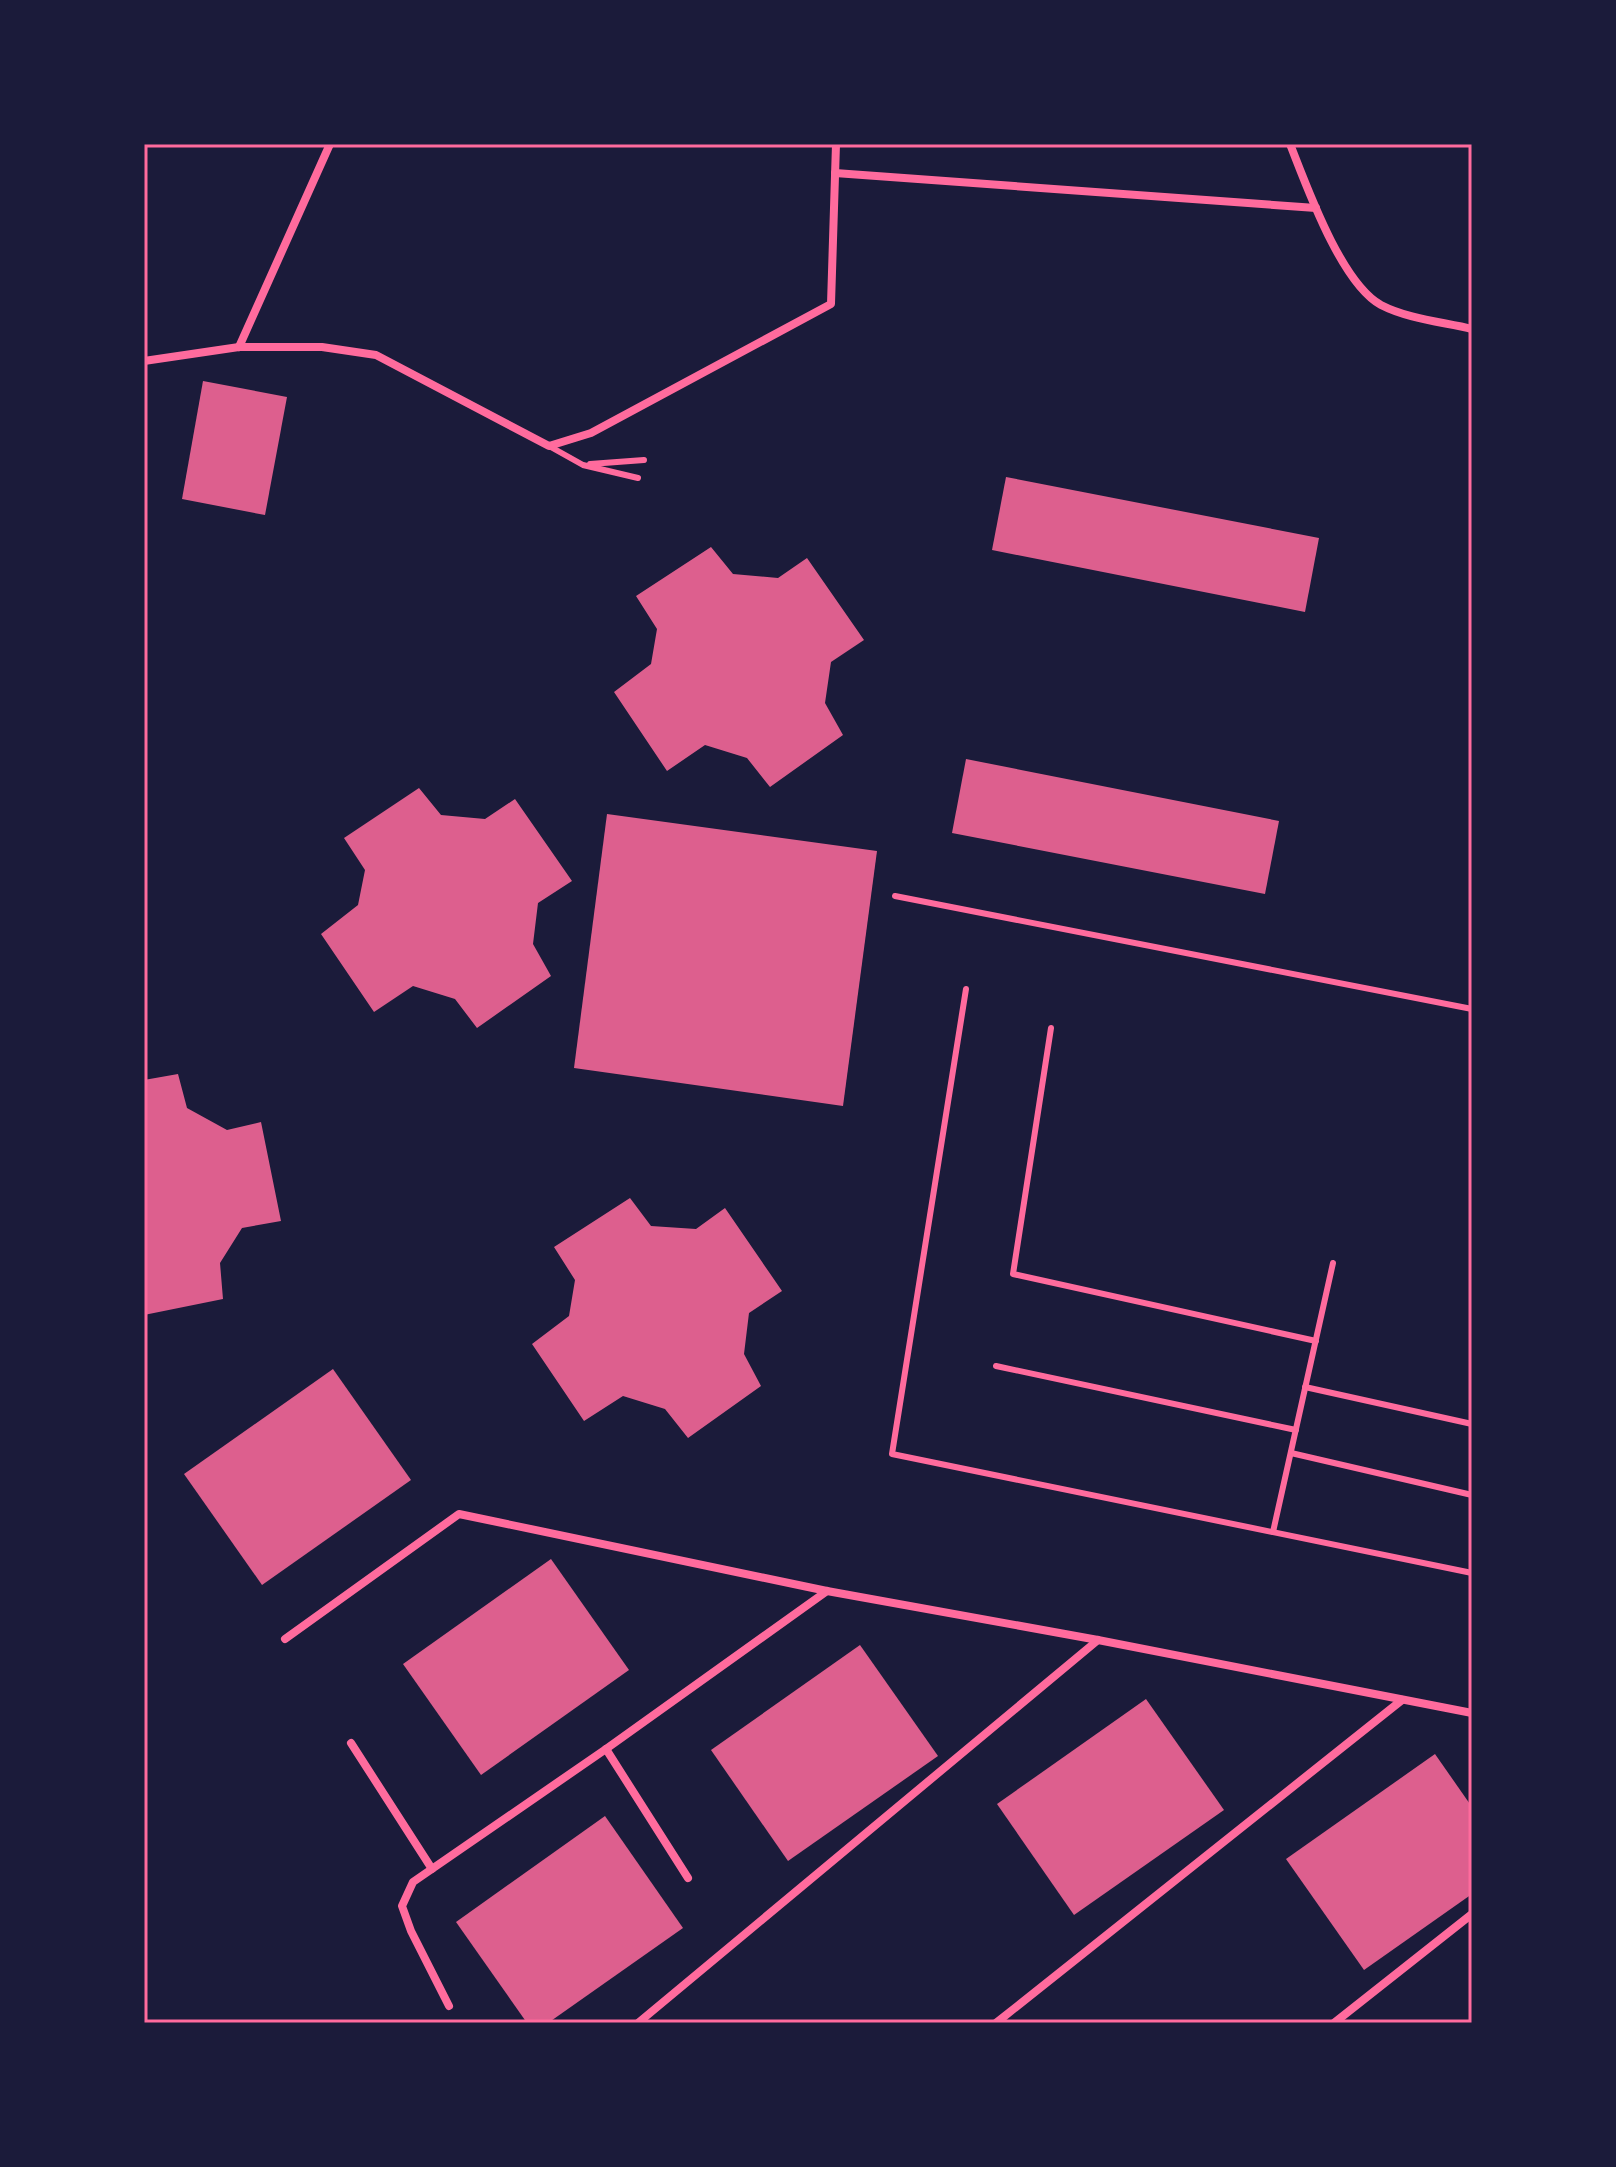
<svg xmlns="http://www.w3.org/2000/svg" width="1616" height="2167" viewBox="0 0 1616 2167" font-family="'IBM Plex Sans',sans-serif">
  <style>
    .building { fill: #dd5f8e }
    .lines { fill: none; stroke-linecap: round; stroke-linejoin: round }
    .service { stroke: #ff6b9d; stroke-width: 6 }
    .minor { stroke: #ff6b9d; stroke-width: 8 }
    .neatline { fill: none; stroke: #ff6b9d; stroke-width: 3 }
  </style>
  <rect width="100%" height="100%" fill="#1b1b3a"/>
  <g class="building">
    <polygon points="203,381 287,397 265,515 182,499"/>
    <polygon points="1006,477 1319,538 1305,612 992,550"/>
    <polygon points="711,547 733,574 778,578 807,558 864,640 831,662 825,703 843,735 770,787 747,758 705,745 667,771 614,692 651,664 657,629 636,596"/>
    <polygon points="966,759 1279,821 1265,894 952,833"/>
    <polygon points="419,788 441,815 485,819 515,799 572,881 538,903 533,944 551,976 477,1028 455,999 413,986 374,1012 321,934 358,905 365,870 344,838"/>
    <polygon points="607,814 877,851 843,1106 574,1068"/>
    <polygon points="178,1074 187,1108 227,1130 261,1122 281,1221 242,1228 220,1263 223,1299 144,1315 144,1080"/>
    <polygon points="630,1198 651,1226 696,1229 725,1208 782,1291 749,1313 744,1354 761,1386 688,1438 665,1409 623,1396 584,1421 532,1344 569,1316 575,1280 554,1247"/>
    <polygon points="333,1369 411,1480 262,1585 184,1474"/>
    <polygon points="551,1559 629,1670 481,1775 403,1664"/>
    <polygon points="860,1645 938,1756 788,1861 711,1750"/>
    <polygon points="1146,1699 1224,1810 1074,1915 997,1804"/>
    <polygon points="1435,1754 1472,1807 1472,1894 1364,1970 1286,1859"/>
    <polygon points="605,1816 683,1928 548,2023 527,2023 456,1922"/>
  </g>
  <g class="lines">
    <g class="service">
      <polyline points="549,446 583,465 638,478"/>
      <polyline points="590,464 644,460"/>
      <polyline points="895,896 1472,1009"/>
      <polyline points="966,989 892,1454 1472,1573"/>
      <polyline points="1051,1028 1013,1274 1316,1341"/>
      <polyline points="996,1366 1296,1430"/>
      <polyline points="1305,1387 1472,1424"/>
      <polyline points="1291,1453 1472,1495"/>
      <polyline points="1273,1532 1333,1263"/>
    </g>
    <g class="minor">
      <path d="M1290,144C1307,187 1341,283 1381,305C1408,319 1443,322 1472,329"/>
      <polyline points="835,173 1316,208"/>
      <polyline points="239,347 330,144"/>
      <polyline points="144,361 239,347 322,347 376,355 549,446 591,433 831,304 836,144"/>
      <polyline points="285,1639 459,1514 827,1591 1098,1640 1472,1713"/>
      <polyline points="351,1743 432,1869"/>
      <polyline points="606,1749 688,1878"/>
      <polyline points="449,2006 411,1931 402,1906 413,1882 606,1749 827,1591"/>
      <polyline points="638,2023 1098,1640"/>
      <polyline points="996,2023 1402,1700"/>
      <polyline points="1334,2023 1472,1914"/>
    </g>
  </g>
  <rect width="1616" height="2167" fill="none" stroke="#1b1b3a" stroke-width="292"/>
  <rect x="146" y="146" width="1324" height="1875" class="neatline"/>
</svg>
